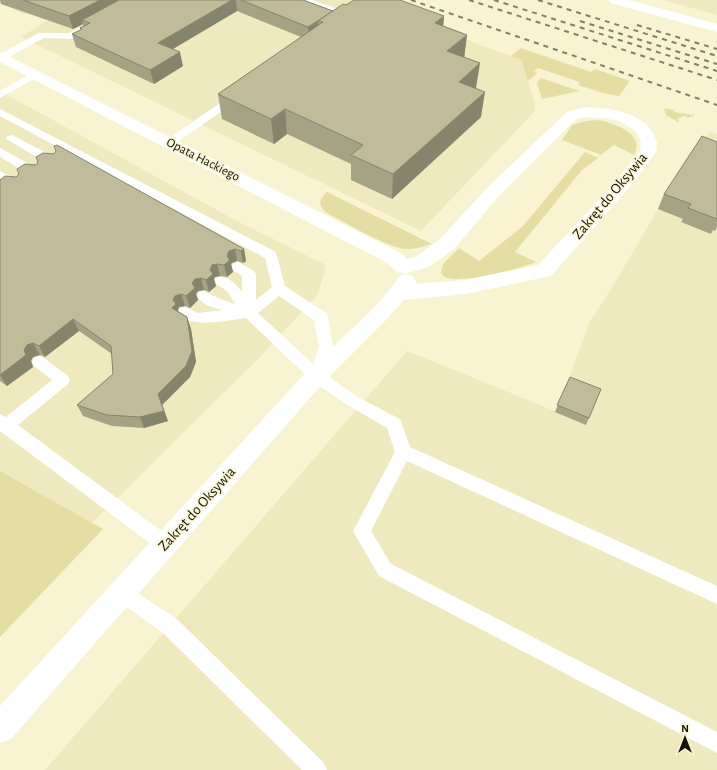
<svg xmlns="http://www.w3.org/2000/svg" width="717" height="770" viewBox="0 0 717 770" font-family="'Alegreya Sans',sans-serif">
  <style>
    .built { fill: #eee9bf }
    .green { fill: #e4dea5 }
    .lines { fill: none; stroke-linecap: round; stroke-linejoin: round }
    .lane { fill: #fff; fill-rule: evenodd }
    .street { fill: #fff; fill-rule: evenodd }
    .rail { stroke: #827f69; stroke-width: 2; stroke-dasharray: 5 5; stroke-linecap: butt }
    .wall { fill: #a5a285 }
    .shaded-wall { fill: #86846c }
    .building { fill: #c0bc9b; stroke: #86846c }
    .labels { text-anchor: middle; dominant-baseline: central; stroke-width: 3; stroke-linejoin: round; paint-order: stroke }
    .far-street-label { font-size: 13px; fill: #141207; stroke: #f8f4d2 }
    .street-label { font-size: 15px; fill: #141207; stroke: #f8f4d2 }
  </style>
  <rect width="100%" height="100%" fill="#f8f4d2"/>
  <g class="built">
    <polygon points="0,0 361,0 521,60 535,103 535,111 421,231 21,37 48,20 27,13 23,14 14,10 15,9 0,4"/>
    <polygon points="663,0 717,0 717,15"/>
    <polygon points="0,91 235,220 326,265 318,294 306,307 262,355 92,523 0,471"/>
    <polygon points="710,131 717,134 717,770 45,770 407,351 555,411 567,384 589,323 613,286 658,209"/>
  </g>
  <g class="green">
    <polygon points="521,48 591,72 595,69 630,81 619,96 603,93 578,85 580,82 538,68 534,72 537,73 528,81 521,60 511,56"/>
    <polygon points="541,78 580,91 542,99 537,83"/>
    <polygon points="664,108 674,110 674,112 693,115 693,113 695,115 688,118 685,116 677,119 680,122 678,122 666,115"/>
    <path d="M598,120C614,123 646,134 634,155L614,145L601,155L562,140L572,125L586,121Z"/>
    <path d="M585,152L598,158L582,170L515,252L536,262C520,269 464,283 448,278C445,278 443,275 441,273L443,264L459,248L479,261L522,227Z"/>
    <path d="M327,192L432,244C424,246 414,250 404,249C383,245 348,224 327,213C318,206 318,200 327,192Z"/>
    <polygon points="0,471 103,529 0,637"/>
  </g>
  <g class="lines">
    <g class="lane">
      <polygon points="300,0 313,0 354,15 356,17 351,20 348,19 302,2"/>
      <polygon points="90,23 93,24 95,26 93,28 71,39 44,38 5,59 0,60 0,54 39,33 69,33"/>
      <polygon points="35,71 39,72 40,74 39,76 0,98 0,91"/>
      <polygon points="237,93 242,96 241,98 173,145 165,145 163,143 165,141 233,94"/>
      <path d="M0,109L276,252L285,286L326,313L328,317L333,347L325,374L356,396L400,419L410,447L717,586V604L407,461L371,531L391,564L717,732V753L379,576L353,531L395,452L387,428L346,404L311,380L246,318C228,320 188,330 178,312L180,308L185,307L198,313L223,310C213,308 202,305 197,296L199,292L204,291L220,299L235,304L227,291L216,284L214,281L216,278C227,274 236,284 242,292V276L233,270L231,267L233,264L238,262L254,271L256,274V300L272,287L265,258L0,116ZM279,296L314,320L319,347L313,364L258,313Z"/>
      <polygon points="12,135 58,159 60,162 58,165 50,165 8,140 6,138 8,136"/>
      <polygon points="0,148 40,170 42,173 40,176 32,176 0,157"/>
      <polygon points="0,171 21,182 23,185 21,188 13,188 0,180"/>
      <polygon points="39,356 44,358 68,376 70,380 68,384 18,425 171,538 174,544 171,550 165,552 159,550 0,431 0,414 6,417 52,380 34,366 32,362 34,358"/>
      <polygon points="122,584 128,587 177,619 324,763 327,770 302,770 163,633 116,599 113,593 116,587"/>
    </g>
    <g class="street">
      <polygon points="608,0 630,0 717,24 717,32 610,3"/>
      <polygon points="0,52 401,253 407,259 416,257 440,239 488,187 567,112 585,107 611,109 631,115 645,123 654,134 657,143 656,152 624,194 551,276 466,294 404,300 387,319 324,382 11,739 0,743 0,706 308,370 373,309 396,282 399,276 406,274 413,276 416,281 415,284 466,280 538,265 612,186 640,151 641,143 638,135 633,129 619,121 610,119 585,117 579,118 571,124 500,195 454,249 429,267 404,274 397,272 387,263 0,62"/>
    </g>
    <g class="rail">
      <polyline points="411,0 717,105"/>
      <polyline points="469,0 717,80"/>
      <polyline points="494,0 717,71"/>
      <polyline points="538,0 717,56"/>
      <polyline points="580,21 717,64"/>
      <polyline points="637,25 717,49"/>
    </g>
  </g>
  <g class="wall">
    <polygon points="0,0 303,0 333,11 346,5 444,16 443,26 467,35 464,57 476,88 481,117 392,199 351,180 351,164 287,134 274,144 222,119 218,94 301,37 237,11 173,49 183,66 154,84 76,47 72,34 81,30 80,28 83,26 83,24 73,29 1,4"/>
    <polygon points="717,142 717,227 715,231 713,230 711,234 681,222 683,219 658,209 664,194"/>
    <polygon points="0,180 244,249 246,261 243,263 237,261 232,263 231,264 233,272 227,277 220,276 215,277 214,279 216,286 209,292 204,290 198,291 196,294 198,300 190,308 185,306 179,307 178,310 178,311 187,317 191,329 196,362 190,377 162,405 168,421 144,428 112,426 83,416 77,405 113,374 112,354 79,331 45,357 40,355 33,357 31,361 33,367 7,386 0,381"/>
    <polygon points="570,377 589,418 586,425 555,412"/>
  </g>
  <g class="shaded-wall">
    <polygon points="100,0 128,0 82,20 83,24 73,29 69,16"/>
    <polygon points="232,0 236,0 237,11 161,56 158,43"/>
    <polygon points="444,16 442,40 435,23"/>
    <polygon points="318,21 319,34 309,41 308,27"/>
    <polygon points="467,35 464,59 447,51"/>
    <polygon points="180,52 183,66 154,84 150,70"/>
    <polygon points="480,63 476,88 456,107 459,82"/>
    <polygon points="485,92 481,117 392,199 393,174"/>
    <polygon points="285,109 287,134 274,144 271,119"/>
    <polygon points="235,249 237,261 232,263 231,264 233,272 227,277 224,265 229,251"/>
    <polygon points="244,249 246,261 243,263 241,251"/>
    <polygon points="217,264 220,276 215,277 214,279 216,286 209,292 206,280 212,265"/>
    <polygon points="201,278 204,290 198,291 196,294 198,300 190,308 186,296 195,279"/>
    <polygon points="181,294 185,306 179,307 178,310 180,316 172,308 173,300 175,296"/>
    <polygon points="187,317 191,329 196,362 190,377 162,405 168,421 144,428 140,417 158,394"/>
    <polygon points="73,319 79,331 45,357 39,346"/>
    <polygon points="33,343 40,355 33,357 31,361 33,367 7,386 0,375 27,345"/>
  </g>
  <g class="building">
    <polygon points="23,0 100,0 69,16"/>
    <polygon points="119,0 232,0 158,43 180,52 150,70 72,34 82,29 80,28 90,23 82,20"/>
    <polygon points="241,0 303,0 333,11 308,27"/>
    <polygon points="354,0 400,0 444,16 435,23 467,35 447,51 480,63 459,82 485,92 393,174 351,155 363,145 285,109 271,119 218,94 323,22 318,21 343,4 346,5"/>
    <polygon points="702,136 717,142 717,219 688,208 691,204 664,194"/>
    <polygon points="57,145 244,249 241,251 235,249 229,251 227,256 230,260 224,265 217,264 212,265 210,270 213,274 206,280 201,278 195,279 192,283 195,288 186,296 181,294 175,296 173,300 176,304 172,308 187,317 192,351 186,366 158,394 164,411 140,417 107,415 77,405 113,374 111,346 73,319 39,346 33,343 27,345 24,350 26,355 0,375 0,180 5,176 16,177 19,174 17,169 25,164 36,165 38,162 36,157 43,153 54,154 56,151 54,146"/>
    <polygon points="570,377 601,389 589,418 557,405"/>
  </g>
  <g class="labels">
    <g class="far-street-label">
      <text transform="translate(203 160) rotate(27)">Opata Hackiego</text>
    </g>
    <g class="street-label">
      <text transform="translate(610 196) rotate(-50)">Zakręt do Oksywia</text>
      <text transform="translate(197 509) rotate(-48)">Zakręt do Oksywia</text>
    </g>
  </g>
  <g transform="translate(685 738)" stroke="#f8f4d2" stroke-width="3" paint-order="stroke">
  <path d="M0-3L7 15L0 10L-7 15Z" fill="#141207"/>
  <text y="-6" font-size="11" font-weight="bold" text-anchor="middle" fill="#141207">N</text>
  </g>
</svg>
